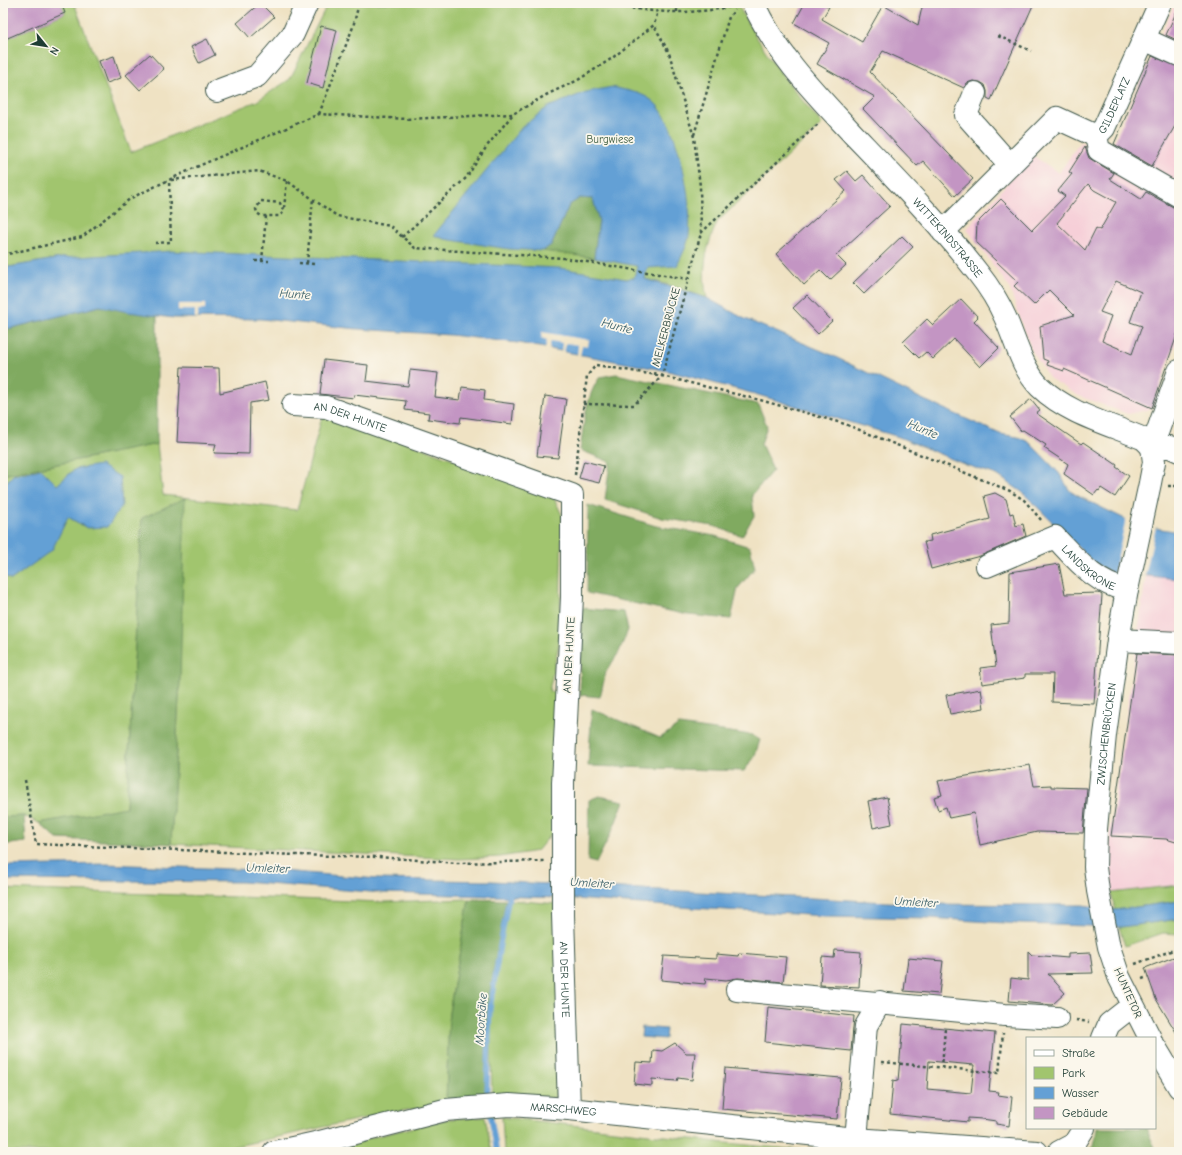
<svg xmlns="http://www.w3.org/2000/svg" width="1182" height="1155" viewBox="0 0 1182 1155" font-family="'Comic Neue',sans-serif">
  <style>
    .built { fill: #f6cfd8 }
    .green { fill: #a1c56e; stroke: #608151 }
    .forest { fill: #80aa61; stroke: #50744a }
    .water { fill: #64a0d5; stroke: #426e84 }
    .pier { fill: #efe2c3 }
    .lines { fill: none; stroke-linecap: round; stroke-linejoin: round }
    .stream { stroke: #64a0d5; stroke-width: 5 }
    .building { fill: #c395c3; fill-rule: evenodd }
    .minor-casing { stroke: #3e5649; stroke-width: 24 }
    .path { stroke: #3e5649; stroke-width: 2.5; stroke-dasharray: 3 3; stroke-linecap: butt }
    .minor { stroke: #fff; stroke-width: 22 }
    .labels { text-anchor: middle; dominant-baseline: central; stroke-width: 3.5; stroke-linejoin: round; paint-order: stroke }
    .street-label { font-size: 11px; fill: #1f3d34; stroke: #fbf7ec }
    .park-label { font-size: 11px; fill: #405f42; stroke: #fbf7ec }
    .water-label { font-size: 12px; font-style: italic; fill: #345b64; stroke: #fbf7ec }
  </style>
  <rect width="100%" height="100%" fill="#fbf7ec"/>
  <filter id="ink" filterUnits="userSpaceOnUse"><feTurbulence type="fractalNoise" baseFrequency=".025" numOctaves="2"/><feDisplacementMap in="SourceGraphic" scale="8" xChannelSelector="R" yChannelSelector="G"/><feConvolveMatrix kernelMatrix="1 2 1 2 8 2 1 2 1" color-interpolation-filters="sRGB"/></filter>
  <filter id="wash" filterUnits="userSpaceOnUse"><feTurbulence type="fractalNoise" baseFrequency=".012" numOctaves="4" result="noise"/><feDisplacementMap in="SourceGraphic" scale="16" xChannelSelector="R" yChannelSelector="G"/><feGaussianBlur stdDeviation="0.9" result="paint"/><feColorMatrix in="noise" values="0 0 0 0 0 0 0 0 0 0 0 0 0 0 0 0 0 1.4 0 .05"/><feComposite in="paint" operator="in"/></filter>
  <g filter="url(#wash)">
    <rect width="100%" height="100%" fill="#efe2c3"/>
    <g class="built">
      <polygon points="1175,3 1179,3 1179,334 1152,409 1128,414 1079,396 1049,378 1031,349 1009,287 967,229 1032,155 1059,173 1080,142 1092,147 1111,148"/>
      <polygon points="1146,575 1179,579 1179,885 1111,893 1109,838"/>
    </g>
    <g class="green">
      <path d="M61,3H74L131,152L257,101L290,79L328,3H737C760,48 790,86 822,124L718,221C706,245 701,272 707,298C685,291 649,275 626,279L61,258L3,268V40L65,13Z"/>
      <polygon points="323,413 552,494 562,515 560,639 549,691 563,693 557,810 552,833 537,851 500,857 459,859 171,844 180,679 142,518 126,808 39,823 24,816 3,817 3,575 11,580 51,550 68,517 87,528 75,469 57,485 13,475 3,486 3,475 157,444 163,495 297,510"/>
      <polygon points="1179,885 1179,901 1115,910 1111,893"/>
      <polygon points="3,889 384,902 469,899 449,1013 446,1104 388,1113 209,1152 3,1152"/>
      <polygon points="510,900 558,904 559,1095 548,1101 492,1096 490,1009"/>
      <polygon points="1179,919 1179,934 1163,933 1125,946 1119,927"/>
      <polygon points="485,1117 492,1152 334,1152 340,1145 448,1119"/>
      <polygon points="502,1117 726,1143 811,1151 866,1152 504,1152"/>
    </g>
    <g class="forest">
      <polygon points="580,198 594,199 599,221 594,258 543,251 552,244 569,205"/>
      <polygon points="100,306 157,316 157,444 3,475 3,330"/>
      <path d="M616,374L758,404L767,426L761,444L773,470L752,495L754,516L742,536L713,526L662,518L605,500L610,462L580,450C584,425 585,397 600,377Z"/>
      <polygon points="185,498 180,679 171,844 57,839 39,823 126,807 142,518"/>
      <polygon points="588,505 656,526 715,536 750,547 755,568 738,588 731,619 688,615 587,593"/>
      <polygon points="582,608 624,612 628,630 619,652 606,672 600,697 580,695"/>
      <polygon points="592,709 660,738 679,725 752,735 760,740 754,758 744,771 588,766"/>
      <polygon points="599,796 624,801 613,829 596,863 588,861 589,800"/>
      <polygon points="24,816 26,842 3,845 3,817"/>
      <polygon points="469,899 506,900 487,1009 485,1098 446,1104 449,1013"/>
      <polygon points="1097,1128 1146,1128 1157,1152 1086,1152 1094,1145"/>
    </g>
    <g class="water">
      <path d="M612,87C628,91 645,92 657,105C679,131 693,201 689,235C688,245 681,257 677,266L647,268L645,279L707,298L745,319L827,353L922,399L1000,434L1018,437L1029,442L1059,473L1070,491L1078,496L1125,519L1156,528L1179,532V579L1110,572L1094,563L1022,492L997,475L966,465L899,437L755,394L668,371L518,343L450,335L358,329L261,319L174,318L128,312L100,306L3,330V268L61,258L172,251L560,268L626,279L634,278L637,266L594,258L599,221L593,199L580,198L569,205L552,244L543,251L509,249L444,239L434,235L522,127L548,107L586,92Z"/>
      <polygon points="100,465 120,477 122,506 107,527 87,528 68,517 52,550 11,580 3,575 3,486 13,475 41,469 57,485 75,469"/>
      <polygon points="106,864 282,871 378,879 492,881 925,904 1083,905 1115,910 1179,901 1179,919 1122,927 1020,924 929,918 825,916 693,908 562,898 383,893 242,882 3,880 3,866"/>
      <polygon points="642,1027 666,1029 665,1039 641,1037"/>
    </g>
    <g class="pier">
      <polygon points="178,304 205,304 205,310 198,310 198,318 195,318 195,310 178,310"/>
      <polygon points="542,332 589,340 588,347 582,346 580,356 577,356 578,345 566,343 564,353 561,352 562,343 551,341 549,350 545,349 547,340 541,338"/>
      <polygon points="1126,518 1156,527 1145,576 1114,573"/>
    </g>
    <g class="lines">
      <g class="stream">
        <polyline points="489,1102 487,1089 490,1009 500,945 510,892"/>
        <polyline points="490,1112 497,1152"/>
      </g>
    </g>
    <g id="blocks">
      <g class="building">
        <polygon points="3,3 61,3 65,13 3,40"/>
        <polygon points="260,3 274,17 250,38 237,23"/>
        <polygon points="805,3 822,3 829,7 822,19 862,42 883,5 918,25 923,3 1034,3 991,100 987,98 987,91 985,85 980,82 973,81 967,83 964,88 883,51 870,72 973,179 955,196 923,161 917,166 863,109 875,97 817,64 829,43 794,23"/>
        <polygon points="1179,6 1179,41 1166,35"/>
        <polygon points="321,26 337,30 323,88 307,83"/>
        <polygon points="207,39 215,55 199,63 191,47"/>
        <polygon points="150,54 164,69 140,90 126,75"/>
        <polygon points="114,56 121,78 107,83 99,61"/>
        <polygon points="1152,56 1179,67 1179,119 1152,166 1114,144"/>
        <path d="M1085,147L1089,158L1114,173L1110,179L1141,199L1146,192L1173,207L1179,208V329L1152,408L1064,369V371L1047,365L1048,361L1043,359L1040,326L1074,315L1049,290L1034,305L1014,286L1018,282L976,242L977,223L1001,199L1032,230L1065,196L1058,191L1072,174L1069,172ZM1088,184L1094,190L1116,202L1100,230L1096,228L1085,250L1057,223ZM1116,281L1141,292L1130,322L1142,326L1132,354L1102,341L1111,316L1100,312Z"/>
        <polygon points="847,171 856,181 863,175 890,206 836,255 846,265 830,280 820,270 804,285 776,254 846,191 836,180"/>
        <polygon points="902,236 913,247 864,294 853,283"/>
        <polygon points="807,295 832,321 818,334 793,308"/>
        <polygon points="961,299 978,317 974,321 999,348 980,367 954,339 933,359 926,352 919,358 903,342 927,319 933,325"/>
        <polygon points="324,360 368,365 366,381 408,386 410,370 438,373 435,397 460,400 462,387 485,390 484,400 514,404 512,424 461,417 460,423 428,419 429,413 405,410 406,401 354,395 354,398 320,394"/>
        <polygon points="181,367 219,368 220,393 265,382 269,400 250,403 249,454 214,453 216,444 177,442"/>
        <polygon points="545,396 566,399 558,458 537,456"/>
        <polygon points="1031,399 1040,410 1036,413 1081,444 1083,442 1117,465 1116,467 1129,476 1115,497 1101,488 1099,491 1098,490 1094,495 1064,474 1068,464 1044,448 1046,445 1023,430 1021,431 1010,417"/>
        <polygon points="584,461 604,466 599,483 579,478"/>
        <polygon points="995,493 1006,499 1010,514 1013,513 1016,526 1023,524 1026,536 980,556 931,569 924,542 931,541 930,535 990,519 984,496"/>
        <polygon points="1059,564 1065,594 1099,593 1102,595 1094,704 1052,702 1053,674 1025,674 1025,678 982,684 980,668 996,666 991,625 1009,623 1010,572"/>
        <polygon points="1137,653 1179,655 1179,843 1166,839 1111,836"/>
        <polygon points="981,689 984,708 950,714 946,695"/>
        <polygon points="1030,765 1034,786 1051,785 1051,787 1087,788 1083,833 1037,832 980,845 974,813 949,818 946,807 938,810 934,797 942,795 938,781"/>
        <polygon points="887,797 892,824 873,828 868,801"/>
        <polygon points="835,950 861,952 859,987 820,985 822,957 834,958"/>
        <polygon points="1028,951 1032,955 1068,958 1068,954 1090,953 1093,973 1048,974 1065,993 1052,1005 1009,1001 1011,978 1028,980"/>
        <polygon points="739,953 786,957 783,982 738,978 726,980 706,978 705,984 661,980 664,956 716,959 716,954 738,956"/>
        <polygon points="1179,955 1179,1037 1156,999 1145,968"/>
        <polygon points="908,958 943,961 939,994 904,991"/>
        <polygon points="768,1007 854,1016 851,1051 765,1042"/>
        <path d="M903,1024L995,1033L989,1091L999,1092L998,1095L1012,1097L1009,1126L996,1124V1121L982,1119L968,1118V1122L890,1114L893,1080L898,1081ZM929,1061L974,1065L971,1093L927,1089Z"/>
        <polygon points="675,1043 686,1053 695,1053 692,1080 678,1078 677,1081 652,1079 652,1086 634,1084 636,1062 652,1063 653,1050 662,1051"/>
        <polygon points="725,1068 841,1078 837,1119 722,1109"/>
      </g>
    </g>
  </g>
  <g filter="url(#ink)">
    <use href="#blocks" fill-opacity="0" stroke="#3e5649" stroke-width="1"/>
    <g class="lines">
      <g class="minor-casing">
        <g id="minor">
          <path id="s1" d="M753,3C777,55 815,93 853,134C896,179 940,224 978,273C989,287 998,301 1005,317C1015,339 1022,369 1040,387C1068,414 1109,424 1144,439L1152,447"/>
          <polyline points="1144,39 1179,55"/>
          <polyline points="217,91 257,76 293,34 307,3"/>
          <polyline points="975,93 966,115 1010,165"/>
          <path id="s2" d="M1096,136L1104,128L1160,3"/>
          <polyline points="1096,136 1099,150 1179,196"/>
          <polyline points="943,232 1057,118 1096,136"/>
          <path id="s3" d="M293,405L326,407L572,495V597L563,783V915L569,1109"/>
          <polyline points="1152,447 1170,447 1179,451"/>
          <path id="s4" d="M987,566L1055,537C1076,559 1095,584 1127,590"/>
          <polyline points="1118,640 1179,643"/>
          <polyline points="737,990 1005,1015 1057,1018"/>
          <polyline points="1103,1038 1109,1024 1132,1006"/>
          <path id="s5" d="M1150,1038L1119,977L1109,947L1098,891L1095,867L1096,829L1105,735L1118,640L1127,590L1150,483L1154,462L1152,447L1179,371"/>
          <polyline points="1155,1047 1179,1087"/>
          <polyline points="856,1139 866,1026 880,1002"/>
          <path id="s6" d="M274,1152L320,1142L445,1110L509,1105L569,1109L856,1139L1037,1152"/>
          <polyline points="1059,1152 1074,1144 1084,1128"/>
        </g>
      </g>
      <g class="path">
        <path d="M608,3C649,14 693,15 734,6"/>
        <polyline points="677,12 677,3"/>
        <polyline points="998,36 1031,51"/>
        <polyline points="319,114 353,27 359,3"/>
        <polyline points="694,135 729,17 735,10"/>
        <polyline points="171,180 259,171 287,181 337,216 390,226 415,248 563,258 688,279"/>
        <polygon points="261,201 280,203 284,212 279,216 261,216 257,213 256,209"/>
        <polyline points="284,208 287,181"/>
        <polyline points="701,233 818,124"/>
        <polyline points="402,237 466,178 487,146 513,114 546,95 578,80 611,59 654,25 658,11"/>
        <polyline points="155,243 171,242 169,180"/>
        <polyline points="3,255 82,237 131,198 194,168 319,114 407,119 513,114"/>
        <polyline points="255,261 269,261"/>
        <polyline points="262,261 266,216"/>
        <polyline points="299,263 315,264"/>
        <polyline points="307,263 313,198"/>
        <polyline points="655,375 656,369"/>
        <polyline points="583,404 634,405 662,376 701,233 700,186 694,137 669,53 654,25"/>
        <polyline points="575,475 587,376 596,365 662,376 760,400 845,424 1010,491 1024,500 1042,521"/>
        <polyline points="1168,486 1179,486"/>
        <polyline points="25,780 36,844 297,855 378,857 458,863 544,861"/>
        <polyline points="1135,964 1179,948"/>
        <polyline points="1142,979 1148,977"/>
        <polyline points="1076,1020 1089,1022"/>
        <polyline points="882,1062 999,1073 1003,1033"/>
        <polyline points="942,1068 945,1028"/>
      </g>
      <use href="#minor" class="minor"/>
    </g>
  </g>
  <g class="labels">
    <g class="street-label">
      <text stroke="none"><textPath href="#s2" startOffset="36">GILDEPLATZ</textPath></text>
      <text stroke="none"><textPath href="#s1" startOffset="306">WITTEKINDSTRASSE</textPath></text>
      <text transform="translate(666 327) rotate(-75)">MELKERBRÜCKE</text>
      <text stroke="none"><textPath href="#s3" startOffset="59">AN DER HUNTE</textPath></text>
      <text stroke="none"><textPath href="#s4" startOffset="120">LANDSKRONE</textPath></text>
      <text transform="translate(569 655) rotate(-87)">AN DER HUNTE</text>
      <text stroke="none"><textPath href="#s5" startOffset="315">ZWISCHENBRÜCKEN</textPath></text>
      <text stroke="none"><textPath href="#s3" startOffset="779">AN DER HUNTE</textPath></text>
      <text transform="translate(1128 993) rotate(66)">HUNTETOR</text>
      <text stroke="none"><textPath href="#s6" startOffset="295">MARSCHWEG</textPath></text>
    </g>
    <g class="park-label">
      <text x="610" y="139">Burgwiese</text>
    </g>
    <g class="water-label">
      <text transform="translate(295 294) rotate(5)">Hunte</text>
      <text transform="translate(617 326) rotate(15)">Hunte</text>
      <text transform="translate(923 429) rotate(23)">Hunte</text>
      <text transform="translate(268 868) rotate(2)">Umleiter</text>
      <text transform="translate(592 883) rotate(3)">Umleiter</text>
      <text transform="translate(916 902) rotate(3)">Umleiter</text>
      <text transform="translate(481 1019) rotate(-86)">Moorbäke</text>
    </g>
  </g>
  <rect width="1182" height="1155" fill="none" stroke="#fbf7ec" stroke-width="16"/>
  <rect x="1026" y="1037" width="130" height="92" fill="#fbf7ec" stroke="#a3ada2"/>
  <rect x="1034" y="1050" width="20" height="6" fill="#ffffff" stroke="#a3ada2"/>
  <text x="1062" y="1057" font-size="12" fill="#1f3d34">Straße</text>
  <rect x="1034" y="1067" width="20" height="12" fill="#a1c56e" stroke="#a3ada2"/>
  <text x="1062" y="1077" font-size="12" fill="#1f3d34">Park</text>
  <rect x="1034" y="1087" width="20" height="12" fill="#64a0d5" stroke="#a3ada2"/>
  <text x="1062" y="1097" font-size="12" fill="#1f3d34">Wasser</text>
  <rect x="1034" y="1107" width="20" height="12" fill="#c395c3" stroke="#a3ada2"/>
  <text x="1062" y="1117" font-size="12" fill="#1f3d34">Gebäude</text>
  <g transform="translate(46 46) rotate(120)" stroke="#fbf7ec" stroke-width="3" paint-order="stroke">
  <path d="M0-3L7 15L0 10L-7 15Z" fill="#1f3d34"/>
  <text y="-6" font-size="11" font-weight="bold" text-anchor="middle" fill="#1f3d34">N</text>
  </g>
</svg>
